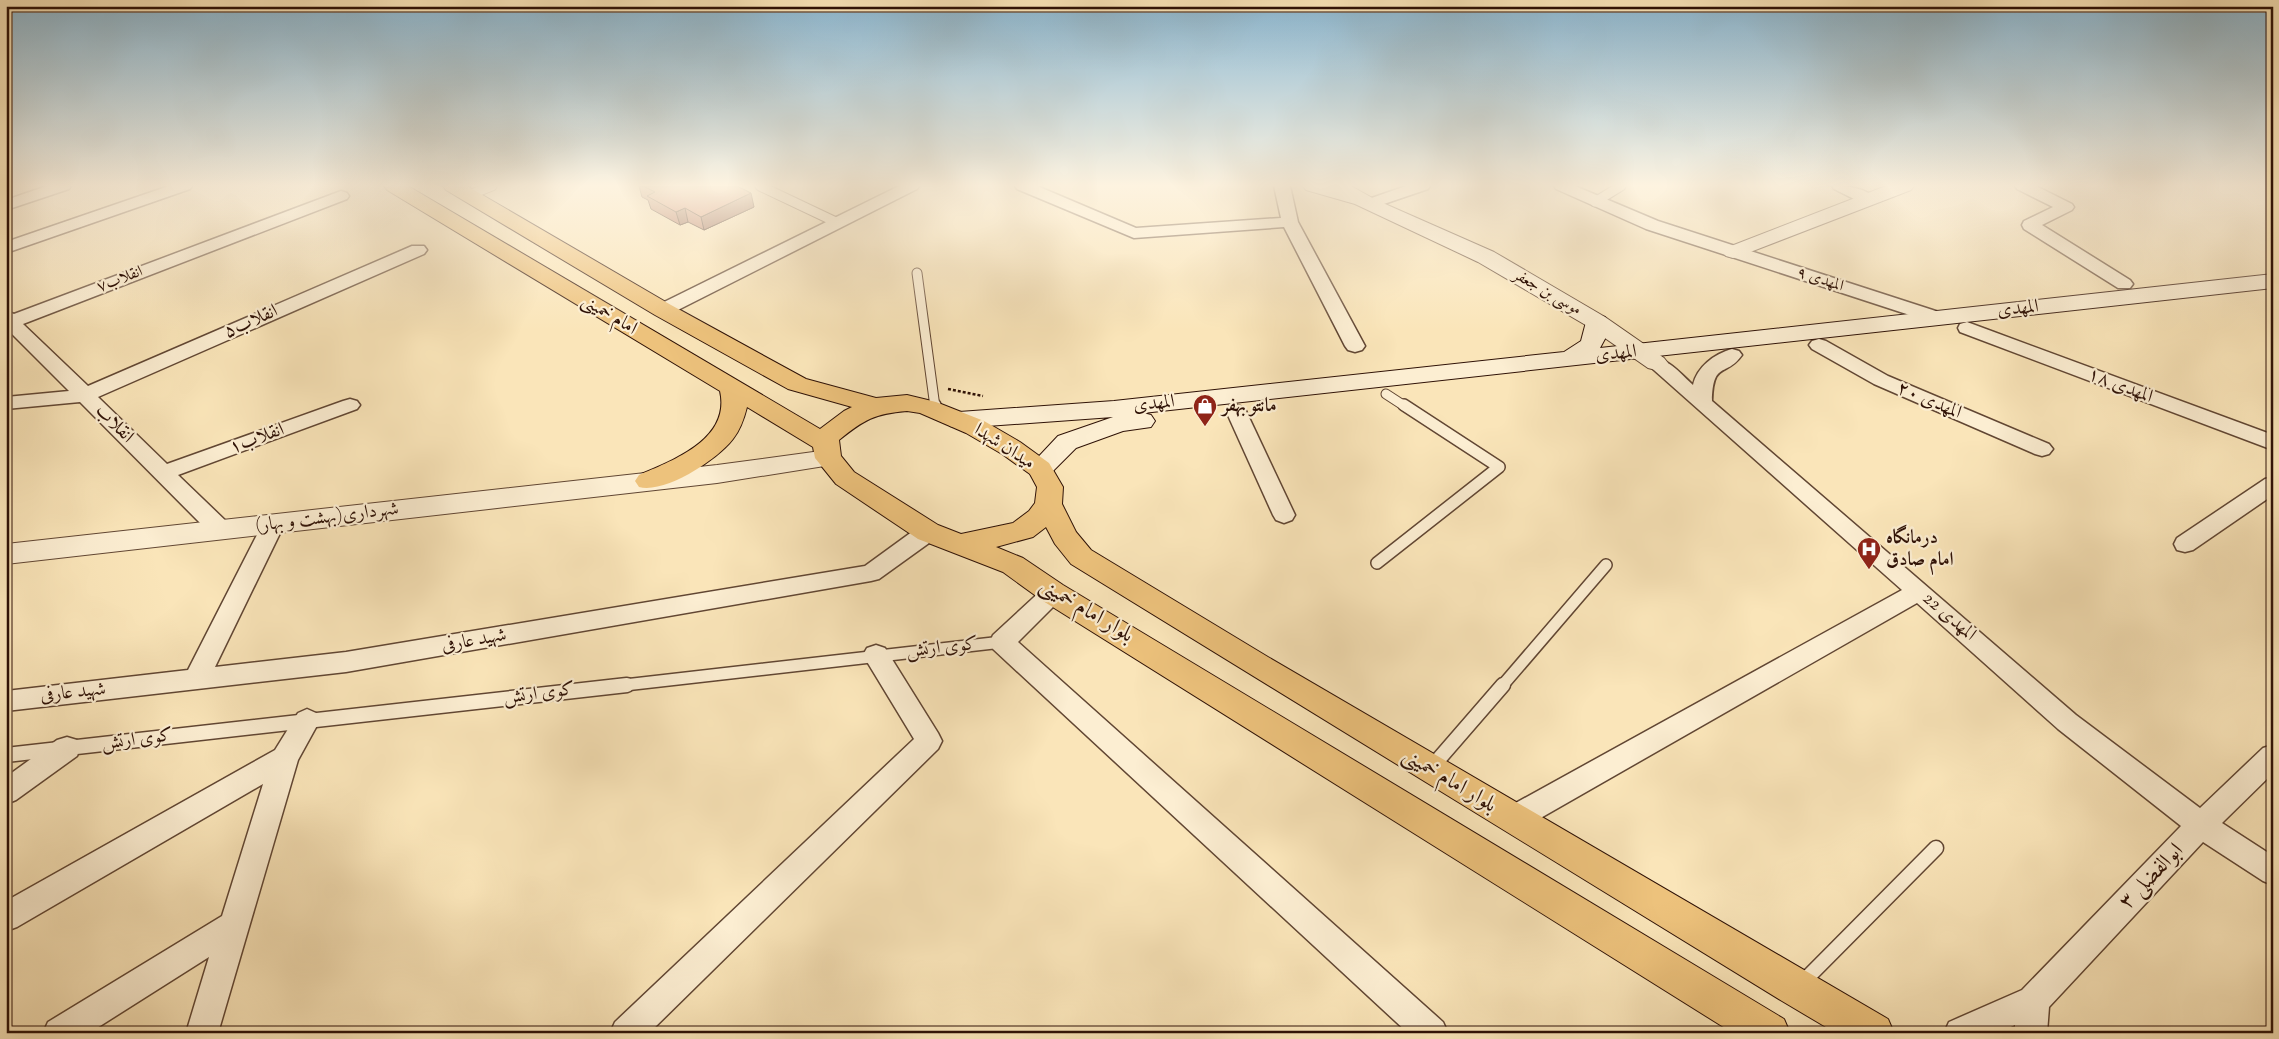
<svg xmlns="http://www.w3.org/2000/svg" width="2279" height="1039" viewBox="0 0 2279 1039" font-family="'Sorts Mill Goudy',Amiri,serif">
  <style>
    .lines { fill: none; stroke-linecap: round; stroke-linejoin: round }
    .service-far2-casing { stroke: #614633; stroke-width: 11 }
    .service-far1-casing { stroke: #614633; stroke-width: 14 }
    .service-casing { stroke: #614633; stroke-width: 17 }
    .minor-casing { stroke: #614633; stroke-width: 3 }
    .tertiary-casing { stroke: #614633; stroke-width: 2 }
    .secondary-casing { stroke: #2e1106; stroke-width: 2 }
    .primary-casing { stroke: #2e1106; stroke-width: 2 }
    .path { stroke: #2e1106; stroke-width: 2.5; stroke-dasharray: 3 2; stroke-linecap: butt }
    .service-far2 { stroke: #fceed2; stroke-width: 9 }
    .service-far1 { stroke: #fceed2; stroke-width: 11 }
    .service { stroke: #fceed2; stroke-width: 14 }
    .minor { fill: #fceed2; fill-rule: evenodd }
    .tertiary { fill: #fceed2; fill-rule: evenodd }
    .secondary { fill: #fceed2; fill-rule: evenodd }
    .primary { fill: #edc27c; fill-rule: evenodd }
    .wall { fill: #af6e5b; stroke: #2e1106 }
    .shaded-wall { fill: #8e5a4a; stroke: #2e1106 }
    .building { fill: #cb806a; stroke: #2e1106 }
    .labels { text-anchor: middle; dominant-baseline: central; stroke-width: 4.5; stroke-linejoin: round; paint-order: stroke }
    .far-street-label { font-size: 16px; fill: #2e1106; stroke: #fceed2 }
    .street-label { font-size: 19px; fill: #2e1106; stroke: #fceed2 }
    .poi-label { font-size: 19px; font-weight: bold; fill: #2e1106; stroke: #fceed2; text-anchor: start }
    .near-street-label { font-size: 22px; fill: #2e1106; stroke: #fceed2 }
  </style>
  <rect width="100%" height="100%" fill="#fae5b9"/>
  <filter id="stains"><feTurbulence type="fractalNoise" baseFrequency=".004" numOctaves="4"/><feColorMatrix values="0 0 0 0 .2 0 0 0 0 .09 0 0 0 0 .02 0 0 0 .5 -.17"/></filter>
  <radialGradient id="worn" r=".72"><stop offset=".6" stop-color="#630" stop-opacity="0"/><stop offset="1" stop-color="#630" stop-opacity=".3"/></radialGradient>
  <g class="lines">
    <g class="service-far2-casing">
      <g id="service-far2">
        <polyline points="760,186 838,223"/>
        <polyline points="469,195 492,186"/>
        <polyline points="1595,202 1621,186"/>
        <polyline points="917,273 935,407"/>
        <polyline points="1386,394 1406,407"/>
      </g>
    </g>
    <g class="service-far1-casing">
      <g id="service-far1">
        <polyline points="935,405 936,411"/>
        <polyline points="1377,563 1499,467 1404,405"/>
        <polyline points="616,686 1002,642"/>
        <polyline points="1502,686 1606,565"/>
      </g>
    </g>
    <g class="service-casing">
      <g id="service">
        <polyline points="6,755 627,685"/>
        <polyline points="1431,768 1503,685"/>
        <polyline points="1800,985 1936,848"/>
      </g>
    </g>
    <g class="minor-casing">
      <g id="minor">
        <polygon points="47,186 71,186 69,189 6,210 6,200"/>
        <polygon points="169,186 192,186 190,189 6,253 6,242"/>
        <polygon points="899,186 919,186 917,189 670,314 663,316 656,314 654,310 656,306"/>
        <polygon points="1015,186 1037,186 1136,228 1281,218 1274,186 1290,186 1298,222 1365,346 1362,350 1355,352 1348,350 1345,346 1284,227 1134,238 1017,189"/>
        <polygon points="1406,186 1430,186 1428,189 1375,207 1363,207 1361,204 1363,201"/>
        <polygon points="1554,186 1575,186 1658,221 1945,314 1947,318 1945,322 1938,324 1931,322 1646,229 1556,189"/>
        <path d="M1832,186C1847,186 1866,187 1876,200L1874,203H1862L1834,189Z"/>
        <polygon points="2015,186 2036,186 2072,204 2074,207 2072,210 2042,225 2130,280 2133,284 2130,288 2118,288 2024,229 2022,225 2024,221 2053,207 2017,189"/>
        <polygon points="341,191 347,193 349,196 347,199 23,324 88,386 412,246 424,246 427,250 424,254 98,397 167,464 343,401 350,399 357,401 360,405 357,409 178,475 229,524 232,530 229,536 221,538 213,536 80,402 6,409 6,397 69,391 6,328 6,311 14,314"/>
        <polygon points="1967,322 2273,435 2273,450 1960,332 1958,328 1960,324"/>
        <polygon points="1819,339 1826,341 1888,376 2049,444 2053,449 2049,454 2042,456 2035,454 1874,384 1812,349 1809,345 1812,341"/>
        <path d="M1732,349L1739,351L1742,355C1726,378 1713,360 1712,401L2076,715L2200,808L2263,748L2273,745V773L2222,823L2273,856V885L2263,881L2203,842L2049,1007L2047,1033H2015V1025L1997,1033H1944L1949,1022L2022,990L2181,826L2058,729L1917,603L1523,828L1513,831L1503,828L1499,819L1503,810L1902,590L1646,363L1649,359C1666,355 1681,374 1693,385C1697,367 1714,354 1732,349Z"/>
        <polygon points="1236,405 1243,407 1246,411 1295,515 1292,520 1284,523 1276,520 1273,515 1226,411 1229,407"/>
        <polygon points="2273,477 2273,495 2193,550 2185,552 2177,550 2174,544 2177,538 2265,479"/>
        <polygon points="273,517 281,520 284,525 215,667 346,652 865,566 920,526 928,524 936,526 939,532 936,538 879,579 871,581 346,672 6,711 6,691 188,670 262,525 265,520"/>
        <polygon points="1053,584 1061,587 1065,593 1061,599 1018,642 1443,1022 1448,1033 1408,1033 993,649 990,642 993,635 1045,587"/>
        <polygon points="876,645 885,648 938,733 942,741 938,749 649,1033 610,1033 615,1022 914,739 863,655 867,648"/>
        <polygon points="307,709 316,713 320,720 298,760 218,1033 186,1033 209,957 89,1033 43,1033 48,1022 222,916 263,784 17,927 6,931 6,901 275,750 298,713"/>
        <polygon points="67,737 77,740 80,748 77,756 16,800 6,804 6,777 57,740"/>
      </g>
    </g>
    <g class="tertiary-casing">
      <g id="tertiary">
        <polygon points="1303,186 1351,186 1376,200 1494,252 1605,317 1664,358 1668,363 1664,368 1656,370 1648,368 1589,327 1478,262 1355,204 1306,190"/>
        <polygon points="1886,186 1914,186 1911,190 1740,256 1733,258 1726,256 1722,252 1726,248"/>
        <polygon points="828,450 837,452 841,458 837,464 717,483 6,564 6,544 717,465"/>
      </g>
    </g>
    <g class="secondary-casing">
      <polygon id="secondary" points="2273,274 2273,288 1143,413 1151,415 1155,421 1151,427 1123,431 1076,448 1049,475 1040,478 1031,475 1027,469 1058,436 1113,417 959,428 950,426 946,420 950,414 959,412 1114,401 1564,352 1581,341 1586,322 1589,317 1597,315 1605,317 1608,322 1606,337 1600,348"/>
    </g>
    <g class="primary-casing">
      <path id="primary" d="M384,186H408L820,429L844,411L852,407L788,389L655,315L446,190L443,186H467L671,305L806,379L876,398L907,395L936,402L984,421L1020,442L1049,463L1063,487L1062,504L1076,532L1091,550L1268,657L1888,1019L1894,1033H1836L1782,1001L1071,564L1055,544L1046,527L1033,537L996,547L1023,558L1063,585L1784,1019L1790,1033H1733L1043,601L1003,572L918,539L836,484L815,458L813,447L747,407C744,419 740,430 733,439C717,460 665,494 639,487L635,481L639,475C674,460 731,439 720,391L387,190ZM907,411L920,413L966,433L1002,454L1030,474L1037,487L1035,503L1029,511L1013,523L961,534L938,525L854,472L841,456L839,440C865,419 874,414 907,411Z"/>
    </g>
    <polyline class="path" points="948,389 983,396"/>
    <use href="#service-far2" class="service-far2"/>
    <use href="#service-far1" class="service-far1"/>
    <use href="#service" class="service"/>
    <use href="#minor" class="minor"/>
    <use href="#tertiary" class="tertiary"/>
    <use href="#secondary" class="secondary"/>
    <use href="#primary" class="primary"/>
  </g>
  <polygon class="wall" points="639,186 737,186 754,207 704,230 688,222 680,225 651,209 648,200 642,197"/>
  <g class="shaded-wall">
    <polygon points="751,193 754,207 704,230 701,217"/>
    <polygon points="685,208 688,222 680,225 676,212"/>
  </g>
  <polygon class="building" points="643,186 737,186 751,193 701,217 685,208 676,212 647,196 655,192"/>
  <linearGradient id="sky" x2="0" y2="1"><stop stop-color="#8bb8d3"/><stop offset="0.56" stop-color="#fdf3e0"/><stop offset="1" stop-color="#fdf3e0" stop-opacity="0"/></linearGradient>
  <rect width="2279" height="331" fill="url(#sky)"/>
  <defs>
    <g id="shop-pin" transform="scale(1.25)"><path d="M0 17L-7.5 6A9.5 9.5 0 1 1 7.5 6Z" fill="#8f2418" stroke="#fceed2"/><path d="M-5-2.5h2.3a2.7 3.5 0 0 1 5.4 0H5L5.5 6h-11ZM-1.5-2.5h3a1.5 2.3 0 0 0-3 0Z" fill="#fff"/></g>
    <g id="hospital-pin" transform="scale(1.25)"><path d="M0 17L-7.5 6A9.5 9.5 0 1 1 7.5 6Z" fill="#8f2418" stroke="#fceed2"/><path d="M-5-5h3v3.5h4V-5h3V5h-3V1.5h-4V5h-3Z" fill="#fff"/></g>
  </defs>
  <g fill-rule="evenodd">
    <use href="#shop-pin" x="1205" y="406"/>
    <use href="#hospital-pin" x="1869" y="549"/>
  </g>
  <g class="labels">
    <g class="far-street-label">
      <text transform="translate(120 280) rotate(-21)">انقلاب۷</text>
      <text transform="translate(1820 280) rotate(18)">المهدی ۹</text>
      <text transform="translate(1547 293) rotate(30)">موسی بن جعفر</text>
    </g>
    <g class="street-label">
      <text transform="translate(2018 309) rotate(-6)">المهدی</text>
      <text transform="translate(609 315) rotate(31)">امام خمینی</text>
      <text transform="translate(251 322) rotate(-24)">انقلاب۵</text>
      <text transform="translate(1616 354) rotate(-6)">المهدی</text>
      <text transform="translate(2120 386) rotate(21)">المهدی ۱۸</text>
      <text transform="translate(1929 401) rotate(23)">المهدی ۲۰</text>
      <text transform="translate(1154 404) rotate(-6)">المهدی</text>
      <text transform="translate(114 424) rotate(45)">انقلاب</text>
      <text transform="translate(257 439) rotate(-20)">انقلاب۱</text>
      <text transform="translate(1004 447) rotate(33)">میدان شهدا</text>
      <text transform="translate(327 518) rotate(-7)">شهرداری(بهشت و بهار)</text>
      <text transform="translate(1949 617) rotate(41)">المهدی 22</text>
      <text transform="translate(474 641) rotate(-10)">شهید عارفی</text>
      <text transform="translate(942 648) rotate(-6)">کوی ارتش</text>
      <text transform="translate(73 693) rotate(-6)">شهید عارفی</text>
      <text transform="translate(539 694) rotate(-7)">کوی ارتش</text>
      <text transform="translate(137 740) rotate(-7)">کوی ارتش</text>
    </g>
    <g class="poi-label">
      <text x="1222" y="406">مانتو بهفر</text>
      <text x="1886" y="538">درمانگاه<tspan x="1886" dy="22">امام صادق</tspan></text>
    </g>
    <g class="near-street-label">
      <text transform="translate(1086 611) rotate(31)">بلوار امام خمینی</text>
      <text transform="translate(1449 781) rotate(31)">بلوار امام خمینی</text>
      <text transform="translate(2152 877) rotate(-46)">ابوالفضلی ۳</text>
    </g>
  </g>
  <rect width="2279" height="1039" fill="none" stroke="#fae5b9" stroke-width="25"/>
  <rect x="8" y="8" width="2264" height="1024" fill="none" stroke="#2e1106" stroke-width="2.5"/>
  <rect x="12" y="12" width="2254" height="1014" fill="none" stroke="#2e1106"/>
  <rect width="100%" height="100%" filter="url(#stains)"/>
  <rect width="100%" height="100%" fill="url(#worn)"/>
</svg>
